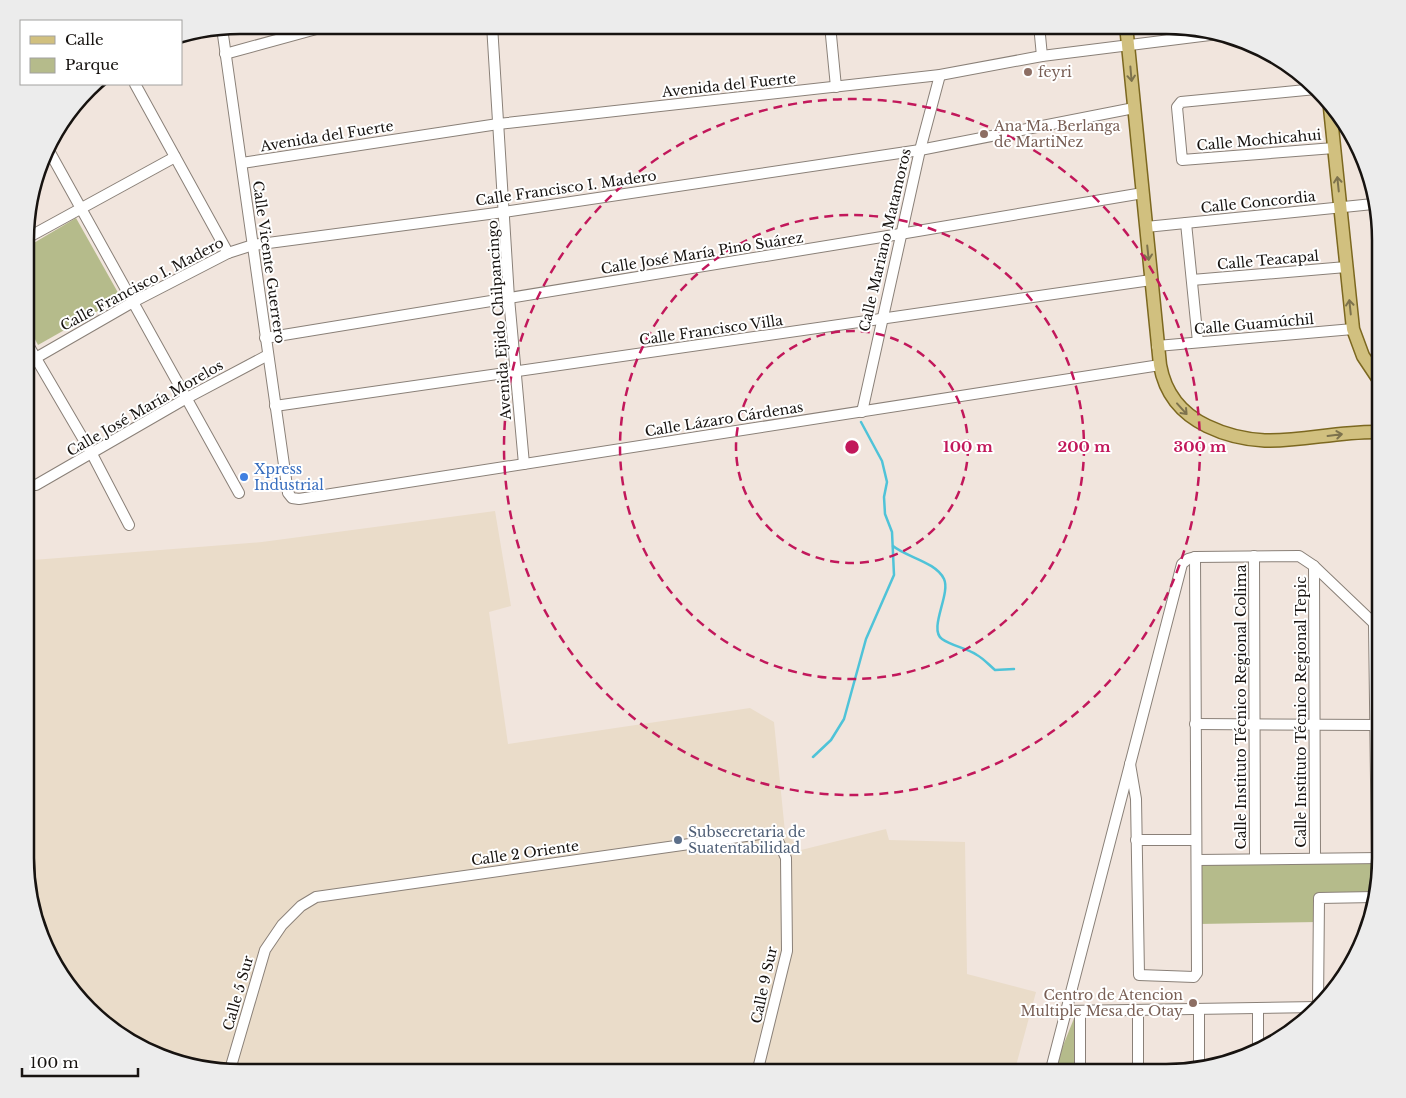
<svg xmlns="http://www.w3.org/2000/svg" width="1406" height="1098" viewBox="0 0 1406 1098" font-family="'Libre Baskerville',serif">
  <style>
    .industrial { fill: #eadcc9 }
    .green { fill: #b5bb8b }
    .lines { fill: none; stroke-linecap: round; stroke-linejoin: round }
    .stream { stroke: #4fc3d8; stroke-width: 2.5 }
    .minor-casing { stroke: #8a8078; stroke-width: 12 }
    .major-casing { stroke: #7c6820; stroke-width: 15 }
    .minor { stroke: #fff; stroke-width: 10 }
    .major { stroke: #d1c07f; stroke-width: 12 }
    .oneway { stroke: #7d724d }
    .ring { fill: none; stroke: #c2185b; stroke-width: 2.5; stroke-dasharray: 9 6 }
    .education-dot { fill: #8d6e63; stroke: #fff; stroke-width: 2 }
    .shop-dot { fill: #3f7fe0; stroke: #fff; stroke-width: 2 }
    .service-dot { fill: #5c6f8a; stroke: #fff; stroke-width: 2 }
    .labels { text-anchor: middle; dominant-baseline: central; stroke-width: 4; stroke-linejoin: round; paint-order: stroke }
    .education-label { font-size: 14px; fill: #785e54; stroke: #fff; text-anchor: start }
    .street-label { font-size: 14px; fill: #171310; stroke: #fff }
    .shop-label { font-size: 14px; fill: #366cbe; stroke: #fff; text-anchor: start }
    .service-label { font-size: 14px; fill: #4e5e75; stroke: #fff; text-anchor: start }
    .rim { fill: none; stroke: #171310; stroke-width: 2.5 }
    .centre { fill: #c2185b; stroke: #fff; stroke-width: 2.5 }
    .ring-label { font-size: 15px; text-anchor: middle; font-weight: bold; fill: #c2185b; stroke: #fff; stroke-width: 4; stroke-linejoin: round; paint-order: stroke }
  </style>
  <rect width="100%" height="100%" fill="#f1e5dd"/>
  <polygon class="industrial" points="495,511 511,606 489,612 508,744 750,708 774,722 785,832 801,850 886,829 889,840 965,842 967,974 1036,992 1014,1073 226,1073 158,1057 98,1019 47,953 25,872 26,547 33,560 262,542"/>
  <g class="green">
    <polygon points="76,218 121,298 38,345 27,324 27,247"/>
    <polygon points="1381,859 1381,872 1375,896 1318,896 1318,922 1198,924 1197,861"/>
    <polygon points="1077,1011 1078,1073 1052,1073"/>
  </g>
  <g class="lines">
    <g class="stream">
      <path d="M893,546C906,557 936,562 944,579C951,594 928,629 942,639C952,646 966,648 977,655C984,659 989,665 995,670L1014,669"/>
      <polyline points="813,757 831,740 844,719 866,639 894,575 892,532 885,514 884,497 887,482 882,461 861,422"/>
    </g>
    <g class="minor-casing">
      <g id="minor">
        <polyline points="492,25 509,298 524,464"/>
        <polyline points="830,25 836,87"/>
        <polyline points="1039,25 1042,56"/>
        <polyline points="222,28 288,493 292,498 299,499 1160,365"/>
        <polyline points="225,54 331,25"/>
        <polyline points="135,84 228,253"/>
        <polyline points="1316,89 1181,102 1177,107 1182,160 1334,148"/>
        <polyline points="48,149 239,493"/>
        <polyline points="242,163 498,124 940,75 1042,56 1218,34"/>
        <polyline points="1186,223 1198,342"/>
        <polyline points="1146,227 1373,204"/>
        <polyline points="27,238 175,157"/>
        <polyline points="1192,280 1346,267"/>
        <polyline points="265,338 900,234 1143,193"/>
        <polyline points="27,343 92,454 129,525"/>
        <polyline points="1157,346 1353,329"/>
        <polyline points="27,363 133,302 228,253 253,245 504,212 920,150 1134,108"/>
        <polyline points="275,406 1151,280"/>
        <polyline points="862,412 920,150 940,75"/>
        <polyline points="36,485 185,399 268,355"/>
        <polyline points="1254,556 1255,859"/>
        <polyline points="1314,566 1315,858"/>
        <polyline points="1374,624 1377,858"/>
        <polyline points="1195,724 1375,725"/>
        <polyline points="1130,764 1136,799 1139,975 1194,977 1197,973 1195,557"/>
        <polyline points="1136,840 1196,840"/>
        <polyline points="1197,860 1381,858"/>
        <polyline points="1318,1006 1319,898 1375,897"/>
        <polyline points="1258,1008 1258,1050"/>
        <polyline points="1138,1010 1138,1073"/>
        <polyline points="1066,1011 1318,1007"/>
        <polyline points="1199,1067 1199,1009"/>
        <polyline points="229,1073 265,950 282,925 301,906 316,897 760,834 771,836 779,843 786,858 787,951 757,1073"/>
        <polyline points="1050,1073 1182,564 1188,559 1195,557 1299,556 1314,566 1381,630"/>
        <polyline points="1080,1073 1080,1011"/>
      </g>
    </g>
    <g class="major-casing">
      <g id="major">
        <path d="M1126,25L1160,365C1165,393 1180,413 1207,426C1269,456 1317,430 1381,432"/>
        <polyline points="1330,108 1353,329 1363,356 1381,383"/>
      </g>
    </g>
    <use href="#minor" class="minor"/>
    <use href="#major" class="major"/>
  </g>
  <defs><path id="oneway-shaft" d="M-6 0H5M1.5-3L5.5 0L1.5 3" fill="none" stroke-width="1.6" stroke-linecap="round" stroke-linejoin="round" transform="scale(1.25)"/></defs>
  <g class="oneway">
    <use href="#oneway-shaft" transform="translate(1131 74) rotate(85)"/>
    <use href="#oneway-shaft" transform="translate(1338 184) rotate(-96)"/>
    <use href="#oneway-shaft" transform="translate(1148 253) rotate(84)"/>
    <use href="#oneway-shaft" transform="translate(1350 307) rotate(-96)"/>
    <use href="#oneway-shaft" transform="translate(1182 409) rotate(48)"/>
    <use href="#oneway-shaft" transform="translate(1335 435) rotate(-7)"/>
  </g>
  <g class="ring">
    <circle cx="852" cy="447" r="116"/>
    <circle cx="852" cy="447" r="232"/>
    <circle cx="852" cy="447" r="348"/>
  </g>
  <g class="education-dot">
    <circle cx="1028" cy="72" r="5"/>
    <circle cx="984" cy="134" r="5"/>
    <circle cx="1193" cy="1003" r="5"/>
  </g>
  <circle class="shop-dot" cx="244" cy="477" r="5"/>
  <circle class="service-dot" cx="678" cy="840" r="5"/>
  <g class="labels">
    <g class="education-label">
      <text x="1038" y="72">feyri</text>
      <text x="994" y="126">Ana Ma. Berlanga<tspan x="994" dy="16">de MartiNez</tspan></text>
      <text x="1183" y="995" text-anchor="end">Centro de Atencion<tspan x="1183" dy="16">Multiple Mesa de Otay</tspan></text>
    </g>
    <g class="street-label">
      <text transform="translate(729 85) rotate(-6)">Avenida del Fuerte</text>
      <text transform="translate(327 136) rotate(-9)">Avenida del Fuerte</text>
      <text transform="translate(1259 140) rotate(-5)">Calle Mochicahui</text>
      <text transform="translate(566 188) rotate(-8)">Calle Francisco I. Madero</text>
      <text transform="translate(1258 202) rotate(-6)">Calle Concordia</text>
      <text transform="translate(885 240) rotate(-77)">Calle Mariano Matamoros</text>
      <text transform="translate(702 253) rotate(-9)">Calle José María Pino Suárez</text>
      <text transform="translate(1268 260) rotate(-5)">Calle Teacapal</text>
      <text transform="translate(269 262) rotate(82)">Calle Vicente Guerrero</text>
      <text transform="translate(142 284) rotate(-28)">Calle Francisco I. Madero</text>
      <text transform="translate(499 320) rotate(-94)">Avenida Ejido Chilpancingo</text>
      <text transform="translate(1254 324) rotate(-5)">Calle Guamúchil</text>
      <text transform="translate(711 330) rotate(-8)">Calle Francisco Villa</text>
      <text transform="translate(145 408) rotate(-30)">Calle José María Morelos</text>
      <text transform="translate(724 419) rotate(-9)">Calle Lázaro Cárdenas</text>
      <text transform="translate(1241 707) rotate(-90)">Calle Instituto Técnico Regional Colima</text>
      <text transform="translate(1301 712) rotate(-90)">Calle Instituto Técnico Regional Tepic</text>
      <text transform="translate(525 853) rotate(-8)">Calle 2 Oriente</text>
      <text transform="translate(764 985) rotate(-78)">Calle 9 Sur</text>
      <text transform="translate(238 993) rotate(-74)">Calle 5 Sur</text>
    </g>
    <g class="shop-label">
      <text x="254" y="469">Xpress<tspan x="254" dy="16">Industrial</tspan></text>
    </g>
    <g class="service-label">
      <text x="688" y="832">Subsecretaria de<tspan x="688" dy="16">Suatentabilidad</tspan></text>
    </g>
  </g>
  <path d="M0 0H1406V1098H0ZM240 34H1166A206 206 0 0 1 1372 240V858A206 206 0 0 1 1166 1064H240A206 206 0 0 1 34 858V240A206 206 0 0 1 240 34Z" fill="#ececec" fill-rule="evenodd"/>
  <path class="rim" d="M240 34H1166A206 206 0 0 1 1372 240V858A206 206 0 0 1 1166 1064H240A206 206 0 0 1 34 858V240A206 206 0 0 1 240 34Z"/>
  <circle cx="852" cy="447" r="8" class="centre"/>
  <g class="ring-label">
    <text x="968" y="452">100 m</text>
    <text x="1084" y="452">200 m</text>
    <text x="1200" y="452">300 m</text>
  </g>
  <rect x="20" y="20" width="162" height="65" fill="#ffffff" stroke="#a2a19f"/>
  <rect x="30" y="36" width="25" height="8" fill="#d1c07f" stroke="#a2a19f"/>
  <text x="65" y="45" font-size="15" fill="#171310">Calle</text>
  <rect x="30" y="58" width="25" height="15" fill="#b5bb8b" stroke="#a2a19f"/>
  <text x="65" y="70" font-size="15" fill="#171310">Parque</text>
  <path d="M22 1068v8h116v-8" fill="none" stroke="#171310" stroke-width="2.5"/>
  <text x="30" y="1068" font-size="15" fill="#171310" stroke="#ffffff" stroke-width="4" paint-order="stroke">100 m</text>
</svg>
